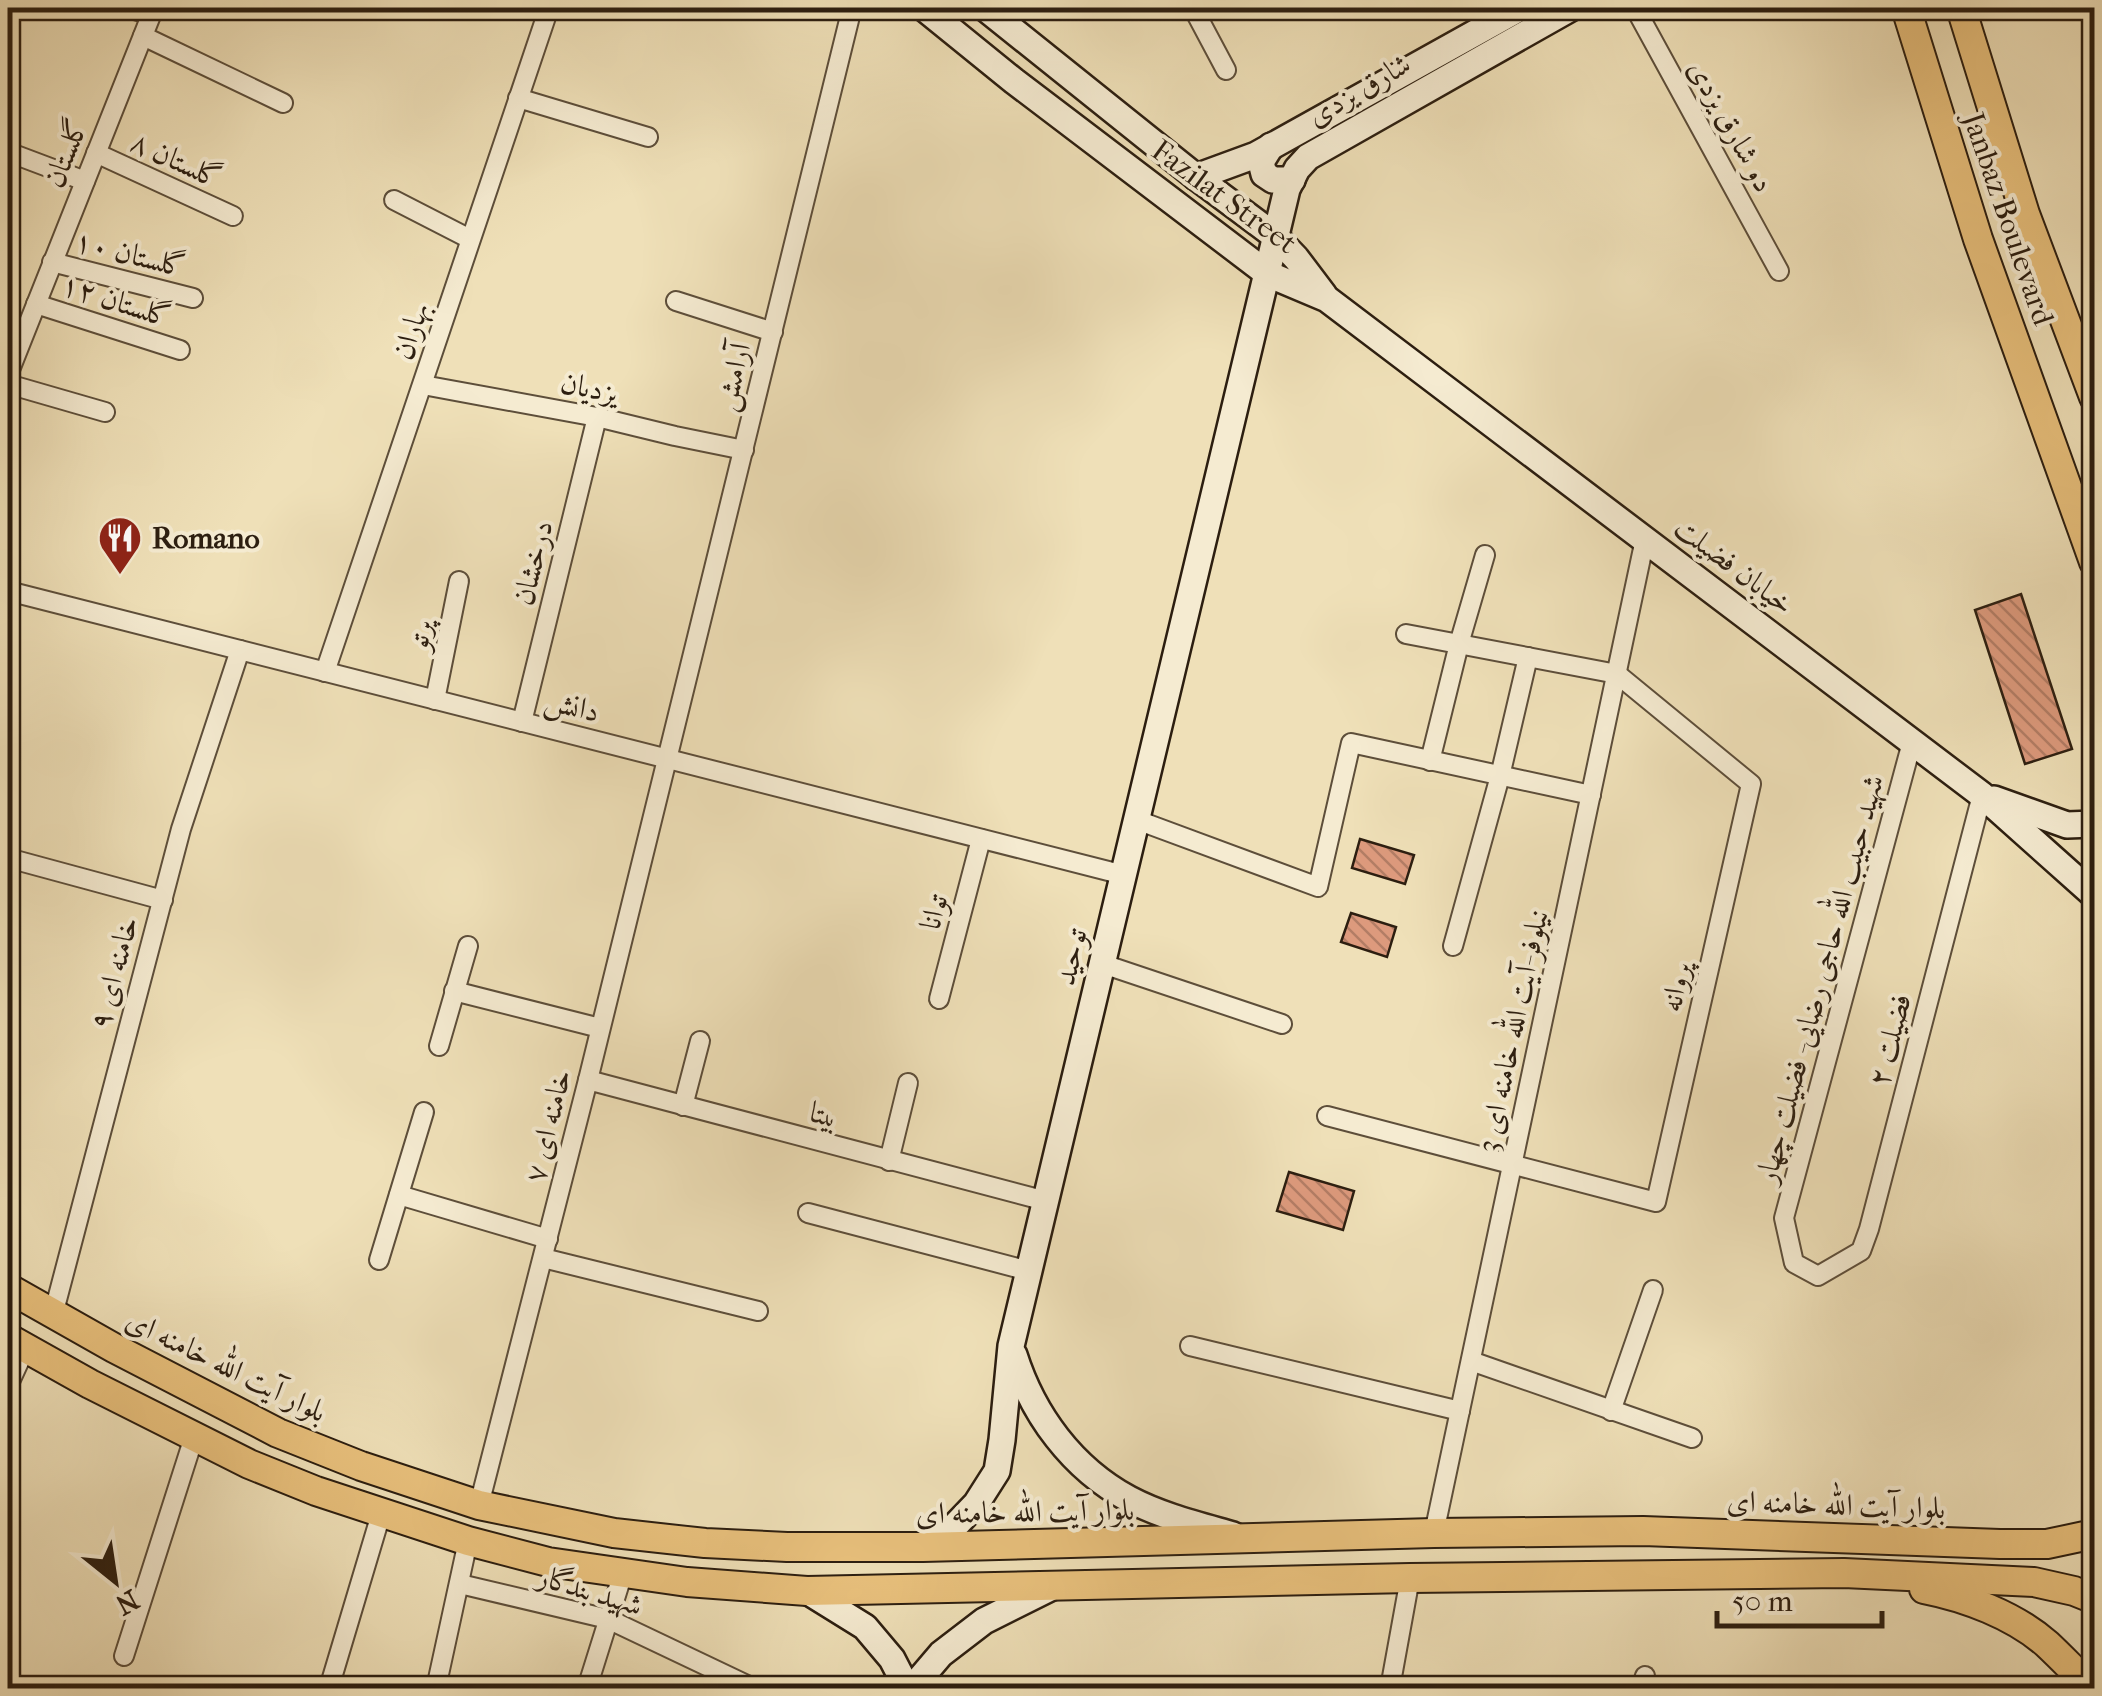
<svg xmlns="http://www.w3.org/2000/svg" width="2102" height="1696" viewBox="0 0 2102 1696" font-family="'IM FELL French Canon',Amiri,serif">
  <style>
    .building { fill: url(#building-back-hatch); stroke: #2c1e10; stroke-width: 2.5 }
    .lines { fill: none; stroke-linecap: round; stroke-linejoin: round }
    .street-casing { stroke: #5d4e3a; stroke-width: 22 }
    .secondary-casing { stroke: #2c1e10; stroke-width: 30 }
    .primary-casing { stroke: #2c1e10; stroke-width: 32 }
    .street { stroke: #f5ebd1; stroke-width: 18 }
    .secondary { stroke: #f5ebd1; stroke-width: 25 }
    .primary { stroke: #e8c07c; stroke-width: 28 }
    .labels { text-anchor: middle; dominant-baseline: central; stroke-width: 8; stroke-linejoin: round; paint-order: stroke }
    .street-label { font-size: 30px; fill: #2c1e10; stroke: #f5ebd1 }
    .poi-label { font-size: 30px; font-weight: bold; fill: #2c1e10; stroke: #f5ebd1; text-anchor: start }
  </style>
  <defs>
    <pattern id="building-back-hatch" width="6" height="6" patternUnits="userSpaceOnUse" patternTransform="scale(2.5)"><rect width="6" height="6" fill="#dd9a7d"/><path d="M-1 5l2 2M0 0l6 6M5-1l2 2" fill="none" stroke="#b37d65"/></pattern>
  </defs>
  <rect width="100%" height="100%" fill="#efe0b8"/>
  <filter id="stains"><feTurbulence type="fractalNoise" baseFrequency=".002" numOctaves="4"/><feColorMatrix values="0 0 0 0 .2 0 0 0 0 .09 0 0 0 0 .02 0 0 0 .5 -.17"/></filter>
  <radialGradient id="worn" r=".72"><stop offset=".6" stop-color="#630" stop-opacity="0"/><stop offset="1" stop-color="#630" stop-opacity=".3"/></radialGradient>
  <g class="building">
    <polygon points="2021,594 2072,749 2025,764 1975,610"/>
    <polygon points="1360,839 1414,855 1405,884 1352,868"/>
    <polygon points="1351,913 1396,927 1387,957 1341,942"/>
    <polygon points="1289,1172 1354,1191 1343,1230 1277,1211"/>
  </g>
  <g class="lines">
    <g class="street-casing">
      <g id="street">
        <polyline points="128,8 151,15"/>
        <polyline points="1193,8 1226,70"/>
        <polyline points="1635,8 1779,271"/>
        <polyline points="143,36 283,103"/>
        <polyline points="518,98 648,137"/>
        <polyline points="8,152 85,181"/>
        <polyline points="96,153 233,216"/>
        <polyline points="394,200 470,239"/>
        <polyline points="52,262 193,298"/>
        <polyline points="676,301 773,332"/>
        <polyline points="36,304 180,350"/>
        <polyline points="8,375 154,8"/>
        <polyline points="8,384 105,412"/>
        <polyline points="423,385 597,417 675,436 744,450"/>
        <polyline points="8,591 1124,875"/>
        <polyline points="325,672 549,8"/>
        <polyline points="435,700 459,581"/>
        <polyline points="522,722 597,417"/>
        <polyline points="1912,742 1784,1218 1794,1263 1818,1276 1861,1251 1869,1229 1982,795"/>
        <polyline points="1430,761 1459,644 1485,555"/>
        <polyline points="1137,820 1318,887 1351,743 1591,795"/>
        <polyline points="8,858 163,900"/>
        <polyline points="1453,946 1500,776 1528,657"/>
        <polyline points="1103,964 1282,1024"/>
        <polyline points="454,991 600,1028"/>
        <polyline points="939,999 981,839"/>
        <polyline points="439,1046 468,946"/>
        <polyline points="588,1080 1046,1201"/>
        <polyline points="683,1106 700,1041"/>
        <polyline points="1327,1116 1656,1202 1751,784 1617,674 1406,634"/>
        <polyline points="889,1161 908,1083"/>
        <polyline points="399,1195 548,1239"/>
        <polyline points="808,1213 1029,1271"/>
        <polyline points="543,1258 758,1311"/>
        <polyline points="379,1260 424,1112"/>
        <polyline points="53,1315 181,829 240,650"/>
        <polyline points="1190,1346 1460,1411"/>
        <polyline points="1471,1361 1692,1438"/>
        <polyline points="8,1386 25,1349"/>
        <polyline points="1611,1411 1653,1290"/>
        <polyline points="479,1505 588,1080 852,8"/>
        <polyline points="1434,1533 1645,539"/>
        <polyline points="460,1584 608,1619 753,1688"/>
        <polyline points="124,1656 194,1437"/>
        <polyline points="329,1688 381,1514"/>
        <polyline points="436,1688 468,1541"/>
        <polyline points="587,1688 623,1573"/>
        <polyline points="1390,1688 1410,1578"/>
        <polyline points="1641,1688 1645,1676"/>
      </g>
    </g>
    <g class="secondary-casing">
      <g id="secondary">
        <polyline points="924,8 1014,81 1268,274 1327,299 1912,742 1982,795 2094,895"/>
        <polyline points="985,8 1196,177 1275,236 1296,258 1324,295"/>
        <polyline points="1271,146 1261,162 1264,174 1273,180 1292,180"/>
        <polyline points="1196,177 1256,155 1520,8"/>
        <polyline points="1994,799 2067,825 2094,824"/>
        <path d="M1014,1355C1033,1415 1072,1468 1129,1499C1161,1516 1198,1525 1233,1535"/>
        <polyline points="923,1547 952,1529 976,1504 997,1471 1002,1440 1011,1346 1287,189 1297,169 1308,157 1571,8"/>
        <polyline points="807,1591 865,1627 892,1659 907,1688"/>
        <polyline points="912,1688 941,1654 984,1621 1054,1586"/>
      </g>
    </g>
    <g class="primary-casing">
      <g id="primary">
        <polyline points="1906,8 1978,239 2094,562"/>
        <polyline points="1961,8 2025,214 2094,397"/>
        <polyline points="8,1288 114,1348 278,1433 361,1466 479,1505 614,1533 705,1543 787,1547 923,1547 1434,1533 1643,1531 2000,1544 2047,1544 2094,1534"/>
        <polyline points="8,1338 90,1384 249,1464 316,1491 468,1541 548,1562 687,1582 807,1591 1410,1578 1844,1573 2034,1582 2074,1591 2094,1599"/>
        <path d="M1924,1589C1965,1597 2014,1615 2047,1644C2062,1658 2077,1674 2092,1688"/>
      </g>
    </g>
    <use href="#street" class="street"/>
    <use href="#secondary" class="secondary"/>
    <use href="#primary" class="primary"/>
  </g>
  <defs>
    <g id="restaurant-pin" transform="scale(2.25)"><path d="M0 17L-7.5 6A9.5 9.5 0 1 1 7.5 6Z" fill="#8f2418" stroke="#f5ebd1"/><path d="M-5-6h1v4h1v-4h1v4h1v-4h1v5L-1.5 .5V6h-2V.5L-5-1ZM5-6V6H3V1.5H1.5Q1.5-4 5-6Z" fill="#fff"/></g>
  </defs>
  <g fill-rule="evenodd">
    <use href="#restaurant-pin" x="120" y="538"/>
  </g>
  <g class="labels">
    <g class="street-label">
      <text transform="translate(1359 90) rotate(-30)">شارق یزدی</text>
      <text transform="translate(1731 126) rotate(61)">دو شارق یزدی</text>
      <text transform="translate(66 153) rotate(-68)">گلستان</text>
      <text transform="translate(176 160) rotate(25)">گلستان ۸</text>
      <text transform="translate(1224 197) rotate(36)">Fazilat Street</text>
      <text transform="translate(2008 219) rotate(71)">Janbaz Boulevard</text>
      <text transform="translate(130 254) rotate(14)">گلستان ۱۰</text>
      <text transform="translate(116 301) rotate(18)">گلستان ۱۲</text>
      <text transform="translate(411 331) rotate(-72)">بهاران</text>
      <text transform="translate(733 377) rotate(-76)">آرامش</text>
      <text transform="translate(589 388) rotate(12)">یزدیان</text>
      <text transform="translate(533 563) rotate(-76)">درخشان</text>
      <text transform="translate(1734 566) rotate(37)">خیابان فضیلت</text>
      <text transform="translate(420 635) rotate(-79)">پرتو</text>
      <text transform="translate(572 706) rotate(14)">دانش</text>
      <text transform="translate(934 912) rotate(-75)">توانا</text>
      <text transform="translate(1071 957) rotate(-77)">توحید</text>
      <text transform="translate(114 973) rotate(-75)">خامنه ای ۹</text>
      <text transform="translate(1820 979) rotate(-75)">شهید حبیب الله حاجی رضایی- فضیلت چهار</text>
      <text transform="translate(1676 987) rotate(-77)">پروانه</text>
      <text transform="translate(1513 1031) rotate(-78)">نیلوفر-آیت الله خامنه ای 3</text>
      <text transform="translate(1890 1040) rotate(-75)">فضیلت ۲</text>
      <text transform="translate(824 1115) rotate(15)">بیتا</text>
      <text transform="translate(548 1126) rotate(-76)">خامنه ای ۷</text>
      <text transform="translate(226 1366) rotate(26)">بلوار آیت الله خامنه ای</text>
      <text transform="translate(1836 1505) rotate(2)">بلوار آیت الله خامنه ای</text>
      <text transform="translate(1025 1512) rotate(-1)">بلوار آیت الله خامنه ای</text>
      <text transform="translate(590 1591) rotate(17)">شهید بندگار</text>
    </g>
    <g class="poi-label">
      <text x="152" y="538">Romano</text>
    </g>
  </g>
  <rect width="2102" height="1696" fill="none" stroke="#efe0b8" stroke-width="40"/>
  <rect x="10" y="10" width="2082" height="1676" fill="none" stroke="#2c1e10" stroke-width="5"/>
  <rect x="20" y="20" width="2062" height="1656" fill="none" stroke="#2c1e10" stroke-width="2.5"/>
  <g transform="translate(115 1581) rotate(150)" stroke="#f5ebd1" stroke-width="8" paint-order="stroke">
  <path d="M0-8L18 38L0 25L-18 38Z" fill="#2c1e10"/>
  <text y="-15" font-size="28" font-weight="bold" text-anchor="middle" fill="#2c1e10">N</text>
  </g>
  <path d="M1717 1611v15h165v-15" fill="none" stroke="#2c1e10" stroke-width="5"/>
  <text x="1732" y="1611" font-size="30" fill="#2c1e10" stroke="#f5ebd1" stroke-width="8" paint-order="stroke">50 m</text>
  <rect width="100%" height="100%" filter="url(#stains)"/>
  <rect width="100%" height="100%" fill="url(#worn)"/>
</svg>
